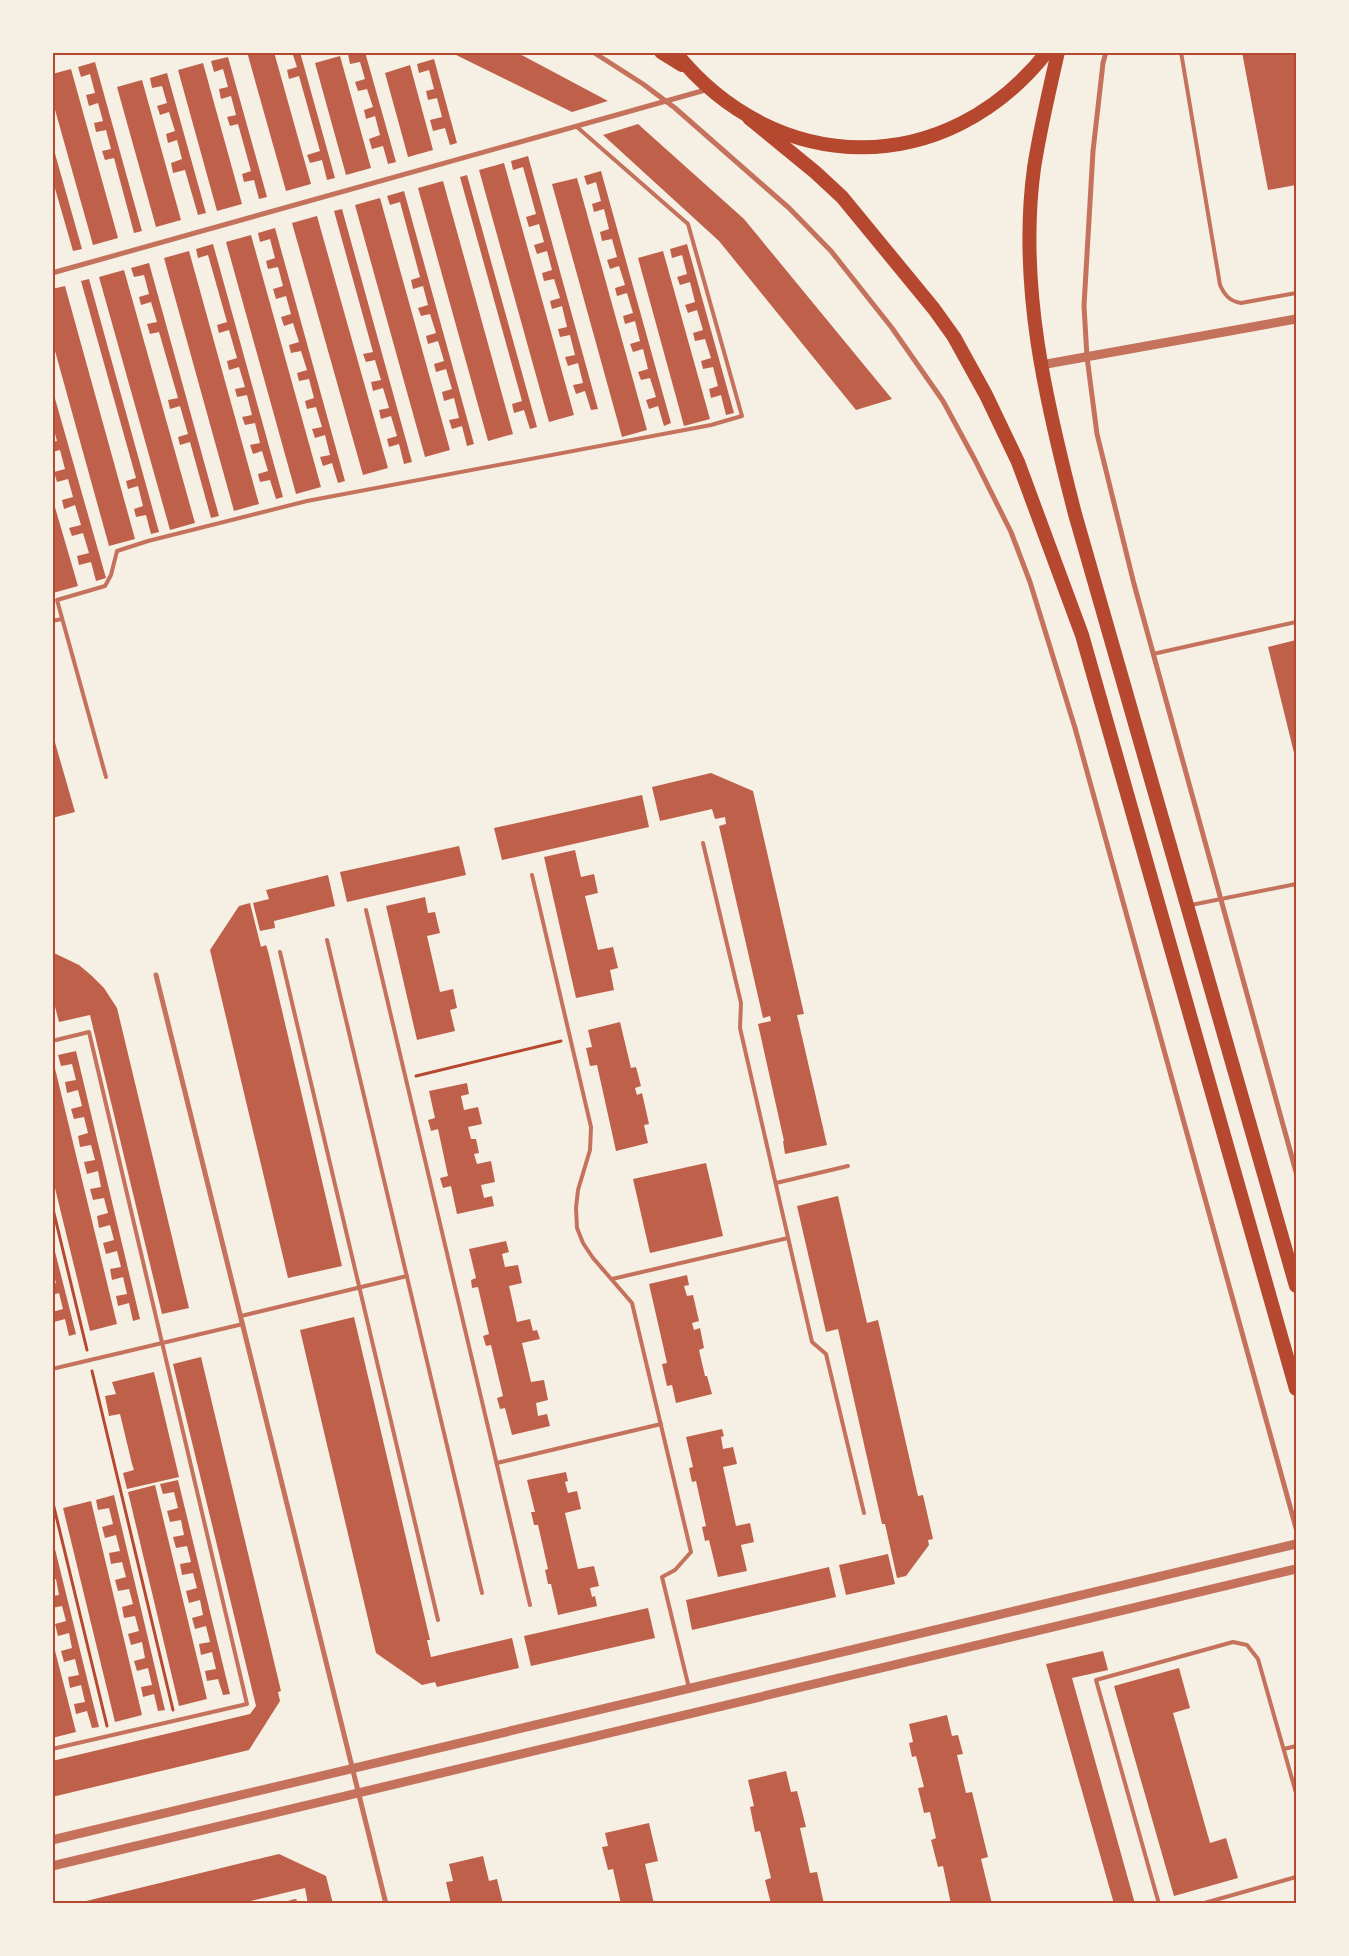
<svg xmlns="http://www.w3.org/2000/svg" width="1349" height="1956" viewBox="0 0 1349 1956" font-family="Figtree,sans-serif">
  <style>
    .building { fill: #bf614a }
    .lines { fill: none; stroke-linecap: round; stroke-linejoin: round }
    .path { stroke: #b5482f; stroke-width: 3 }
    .service { stroke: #c5725c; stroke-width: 4 }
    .minor { stroke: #c5725c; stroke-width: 5 }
    .tertiary { stroke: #c5725c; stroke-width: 9 }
    .trunk { stroke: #b5482f; stroke-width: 14 }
    .neatline { fill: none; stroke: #b5482f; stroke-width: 2 }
  </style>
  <rect width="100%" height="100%" fill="#f6efe4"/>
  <g class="building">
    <polygon points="247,52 274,52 311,184 286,191"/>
    <polygon points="292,52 300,52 335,178 327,180 322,160 310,163 307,155 320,151 299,76 289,79 287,70 297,67"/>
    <polygon points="353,52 365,52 396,162 388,164 383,146 372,149 369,139 380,135 375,116 366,119 364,110 373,107 367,89 358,91 355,82 365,79 360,62 350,64 348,54"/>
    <polygon points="450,52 516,52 608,101 572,112"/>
    <polygon points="1242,52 1296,52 1296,185 1268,190"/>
    <polygon points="340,56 371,168 346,175 315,63"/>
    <polygon points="228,57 267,197 259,199 254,180 244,182 242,174 251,171 238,124 230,126 227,117 236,115 231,96 221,99 219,89 228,87 223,69 214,72 211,61"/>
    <polygon points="434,59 457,143 450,145 445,128 433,131 430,120 442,117 437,98 428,100 426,91 434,89 429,70 419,73 417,64"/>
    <polygon points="95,62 142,231 134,233 114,158 105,160 102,151 111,149 106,130 96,132 94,123 103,121 98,103 89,106 86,95 95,93 90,74 81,77 78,67"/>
    <polygon points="203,63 242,204 217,211 178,70"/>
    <polygon points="410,65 433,150 408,157 385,73"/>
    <polygon points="71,69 118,238 93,245 52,99 52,74"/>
    <polygon points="167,73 206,213 198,215 185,170 173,173 171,163 182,159 177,140 168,143 166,134 175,131 169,112 160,115 157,106 167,103 162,86 152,88 150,78"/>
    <polygon points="142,80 181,220 156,227 117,87"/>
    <polygon points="638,124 744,219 892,399 856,410 719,241 603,135"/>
    <polygon points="52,143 82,249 73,251 52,178"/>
    <polygon points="528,156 598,409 591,410 585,391 576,394 573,385 583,383 578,363 568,366 565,357 575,355 570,335 560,337 558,329 567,327 562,306 552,309 550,301 560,298 554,279 544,281 542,273 552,270 547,251 537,254 534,245 544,242 539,224 529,227 526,217 536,214 523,167 513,170 511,161"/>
    <polygon points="504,163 574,415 549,422 479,170"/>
    <polygon points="601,171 671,423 664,426 658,406 649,409 646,400 656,397 650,378 641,380 638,372 648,369 643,349 633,352 630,344 640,341 635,321 625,324 623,316 633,313 627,293 617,296 615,288 625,285 619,266 610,269 607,260 617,257 612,239 602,241 600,232 609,229 604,209 594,212 592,204 601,201 596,182 587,185 584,176"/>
    <polygon points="467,175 537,427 530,429 524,410 514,413 512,404 522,401 460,177"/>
    <polygon points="577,178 647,430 622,437 552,184"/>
    <polygon points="443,181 513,434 488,441 418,188"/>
    <polygon points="404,191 474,444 467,446 462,426 452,429 449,420 459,418 454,398 444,401 442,392 452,389 446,369 436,372 434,364 444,361 438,341 428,344 426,336 436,333 430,314 421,316 418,308 428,305 423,286 413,289 411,280 420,277 400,202 390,205 387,196"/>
    <polygon points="380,198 450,450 425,457 355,205"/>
    <polygon points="342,209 412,462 404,464 399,444 389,447 387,439 397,436 391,416 381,419 379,410 389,408 383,388 373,391 371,382 381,380 375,360 366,362 363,354 373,352 334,211"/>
    <polygon points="317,216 388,468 363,475 292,223"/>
    <polygon points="275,228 345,481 338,483 332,463 323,466 320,457 330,455 325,435 315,438 312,429 322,427 316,407 307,409 305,401 314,398 309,379 299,381 297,373 307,370 301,351 291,353 289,345 299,342 293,323 284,326 281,317 291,314 286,296 276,299 273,289 283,286 278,267 268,269 266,261 275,258 270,239 260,242 258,233"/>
    <polygon points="251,235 321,487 296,494 226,242"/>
    <polygon points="213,244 283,497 276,499 270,480 260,482 258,474 268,471 262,451 253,454 250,445 260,443 255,423 245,425 242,417 252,415 247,395 237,397 235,389 245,387 239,367 229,370 227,361 237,358 229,330 219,333 217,325 227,322 208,255 198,258 196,249"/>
    <polygon points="687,244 734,413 726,415 721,395 711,398 709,389 718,386 713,367 703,369 701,361 711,358 705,339 695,341 693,333 703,330 697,310 688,313 685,305 695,302 690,282 680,285 677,277 687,274 682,255 672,258 670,249"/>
    <polygon points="189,251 259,504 234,511 164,258"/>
    <polygon points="663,251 710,419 684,426 638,258"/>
    <polygon points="149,263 219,516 211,518 190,442 180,445 178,437 188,434 180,406 170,409 168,400 178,398 159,332 150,334 147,324 157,322 151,302 141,305 139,297 149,294 144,275 134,277 131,268"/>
    <polygon points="124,270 195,523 170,530 99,277"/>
    <polygon points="89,279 159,532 151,534 146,515 136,517 134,509 143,506 138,486 128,489 126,481 136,478 81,281"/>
    <polygon points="65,286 135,539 109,546 52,340 52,289"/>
    <polygon points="52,388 106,578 96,581 91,562 79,565 77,556 89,553 83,533 72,536 69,528 81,525 75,505 64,509 62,500 73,497 68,479 57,482 54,472 65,469 60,450 52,452 52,442 57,441 52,423"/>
    <polygon points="52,497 78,586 53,593 52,592"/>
    <polygon points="1296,640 1296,761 1268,647"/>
    <polygon points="52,732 75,812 52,818"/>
    <polygon points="711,773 753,791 804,1014 797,1015 827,1145 785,1154 783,1141 784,1141 758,1024 771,1021 770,1016 763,1018 719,826 726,824 725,817 715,819 712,809 660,821 652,787"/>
    <polygon points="642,795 649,827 502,860 494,828"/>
    <polygon points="459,846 466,875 347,902 340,872"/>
    <polygon points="575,850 581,877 594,874 598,893 585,896 598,950 613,947 618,968 610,970 614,990 576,998 544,857"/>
    <polygon points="328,875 335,906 274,921 275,928 260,931 253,903 269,899 266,890"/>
    <polygon points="425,897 428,913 435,912 440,933 427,936 440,992 453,989 457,1008 450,1010 455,1031 417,1040 386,906"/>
    <polygon points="250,903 261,947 266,945 268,951 342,1266 288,1278 210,950 239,906"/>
    <polygon points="52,952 79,965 92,976 104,988 117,1008 189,1308 162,1314 90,1015 59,1022 52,995"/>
    <polygon points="620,1022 631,1068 636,1067 641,1086 635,1088 637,1095 642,1093 649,1124 644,1125 648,1143 616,1151 597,1065 590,1066 586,1048 592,1047 588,1030"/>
    <polygon points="76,1051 140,1319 133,1321 129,1303 118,1306 116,1296 127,1294 123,1277 112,1280 110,1269 121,1267 117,1251 106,1254 103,1243 114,1240 110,1225 99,1228 97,1216 108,1213 104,1198 93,1200 90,1189 101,1187 98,1171 87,1174 84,1162 95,1160 91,1145 80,1147 78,1136 88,1133 84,1117 74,1119 71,1109 82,1106 78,1090 67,1093 65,1082 76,1080 72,1064 61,1066 58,1055"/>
    <polygon points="52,1056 117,1324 90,1331 52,1176"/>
    <polygon points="467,1083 469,1094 461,1096 464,1110 478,1107 482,1124 468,1127 471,1139 476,1139 479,1153 474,1154 477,1164 491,1161 495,1182 481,1185 484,1198 492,1196 494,1206 457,1214 451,1186 443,1188 440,1178 448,1176 438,1129 431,1131 428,1120 435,1118 429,1091"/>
    <polygon points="706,1163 723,1236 650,1253 633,1179"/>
    <polygon points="838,1196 867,1323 878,1320 918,1496 923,1495 933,1539 928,1540 929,1545 906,1576 897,1578 885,1524 882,1524 838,1329 826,1332 797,1206"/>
    <polygon points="52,1240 76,1334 69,1336 65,1319 54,1322 52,1316 52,1312 63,1309 59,1293 52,1295 52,1284 56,1283 52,1268"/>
    <polygon points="506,1241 509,1252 502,1254 505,1267 518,1265 522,1283 509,1286 517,1322 530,1319 533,1331 537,1330 540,1339 522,1343 531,1382 544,1380 548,1400 536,1403 538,1416 547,1414 550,1426 512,1435 505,1408 500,1409 497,1398 503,1396 491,1345 486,1346 483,1336 489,1334 478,1287 472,1288 471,1280 476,1278 469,1249"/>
    <polygon points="687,1275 689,1285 684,1286 687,1296 693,1295 699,1321 692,1323 694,1330 700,1328 704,1348 699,1350 705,1376 707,1376 712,1394 676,1403 672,1385 667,1386 662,1364 667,1363 649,1284"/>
    <polygon points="354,1317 430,1640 427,1640 431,1657 512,1638 519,1668 437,1687 435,1682 422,1685 376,1653 300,1330"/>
    <polygon points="201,1357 281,1691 278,1692 280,1701 249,1750 52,1797 52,1761 250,1714 256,1706 173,1364"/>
    <polygon points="154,1372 179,1477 127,1489 123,1473 134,1470 132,1464 120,1414 109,1416 105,1396 116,1394 112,1382"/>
    <polygon points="722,1429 724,1436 721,1437 723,1449 733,1447 737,1464 723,1467 736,1526 750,1523 754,1542 741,1545 747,1571 718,1577 709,1540 705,1541 702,1527 706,1526 696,1481 692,1482 689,1468 693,1467 686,1437"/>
    <polygon points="566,1472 568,1481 565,1482 568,1493 577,1491 581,1509 565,1513 578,1569 594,1566 599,1586 590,1588 592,1597 595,1596 597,1606 558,1615 551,1584 548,1584 545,1570 548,1569 538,1525 534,1525 531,1512 535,1512 527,1480"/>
    <polygon points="178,1480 230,1694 223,1695 218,1679 207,1681 205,1671 216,1669 212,1652 201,1655 199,1644 210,1642 206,1626 195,1629 192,1618 203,1615 200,1600 189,1603 186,1591 197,1588 193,1573 182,1575 180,1564 191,1562 187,1546 176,1548 173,1537 184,1535 181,1520 170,1522 167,1511 178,1508 174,1492 163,1494 160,1484"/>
    <polygon points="155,1485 207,1699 179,1706 128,1492"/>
    <polygon points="114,1495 165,1710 158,1711 154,1694 143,1697 141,1687 152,1685 148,1668 137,1671 134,1661 145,1658 142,1642 131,1645 128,1634 139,1631 135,1616 124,1618 122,1607 133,1604 129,1589 118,1591 115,1580 126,1577 122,1562 111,1564 109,1553 120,1551 116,1535 105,1538 102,1527 113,1524 109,1508 98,1510 96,1500"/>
    <polygon points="91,1501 142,1715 115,1722 63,1508"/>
    <polygon points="52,1537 99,1727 92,1728 87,1711 76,1714 74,1704 85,1702 81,1685 70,1688 68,1677 79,1675 75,1659 64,1662 61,1651 72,1648 69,1633 58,1636 55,1624 66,1621 62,1606 52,1608 52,1596 59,1595 56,1579 52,1580"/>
    <polygon points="888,1554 895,1584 846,1595 839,1565"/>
    <polygon points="829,1567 836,1597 692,1630 686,1600"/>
    <polygon points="648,1608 655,1638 531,1666 524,1636"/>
    <polygon points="52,1639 76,1732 52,1738"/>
    <polygon points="1103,1651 1108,1670 1072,1678 1135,1904 1114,1904 1046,1664"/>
    <polygon points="1179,1668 1190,1708 1173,1713 1210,1843 1226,1838 1238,1878 1174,1896 1114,1686"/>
    <polygon points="947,1715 952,1736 958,1735 963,1754 957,1755 966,1793 972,1792 988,1857 981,1859 992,1904 951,1904 943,1866 938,1867 931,1840 936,1838 930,1812 924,1813 918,1788 924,1787 916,1756 912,1757 909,1743 913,1742 909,1724"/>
    <polygon points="786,1771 791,1792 797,1791 806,1827 800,1828 810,1873 817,1872 824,1904 771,1904 765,1880 771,1878 760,1831 755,1832 750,1807 754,1806 748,1780"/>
    <polygon points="649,1823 658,1861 645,1864 654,1904 621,1904 613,1869 608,1870 602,1847 608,1846 605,1833"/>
    <polygon points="279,1854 326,1876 333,1904 308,1904 305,1888 238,1904 74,1904"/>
    <polygon points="483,1856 489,1881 497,1879 503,1904 451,1904 446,1882 453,1881 449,1864"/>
  </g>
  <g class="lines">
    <g class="path">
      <polyline points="416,1076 561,1041"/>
      <polyline points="52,1205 87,1350"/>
      <polyline points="92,1371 173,1710"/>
      <polyline points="52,1499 107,1726"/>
    </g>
    <g class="service">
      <path d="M1181,52L1220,285C1225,296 1230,301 1241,303L1296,293"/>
      <polyline points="52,621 62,619"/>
      <polyline points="1153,654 1296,622"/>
      <polyline points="106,777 57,600 105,586 111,575 117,551 148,541 307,501 711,425 742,416 688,224 577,127"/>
      <polyline points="703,843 741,1003 740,1028 812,1342 826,1354 864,1513"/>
      <polyline points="532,875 591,1127 590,1150 578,1190 576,1208 577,1228 583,1243 593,1258 632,1303 691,1552 675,1570 662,1577 689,1688"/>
      <polyline points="1191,905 1296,884"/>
      <polyline points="366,910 530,1605"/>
      <polyline points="327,940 482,1593"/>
      <polyline points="280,952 438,1620"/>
      <polyline points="52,1041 89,1032 247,1704 52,1749"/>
      <polyline points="776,1183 848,1166"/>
      <polyline points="612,1279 788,1238"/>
      <polyline points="241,1316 407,1276"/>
      <polyline points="52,1369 243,1324"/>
      <polyline points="497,1463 661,1424"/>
      <polyline points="1284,1749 1296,1746"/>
      <polyline points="285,1904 295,1901 295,1904"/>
      <polyline points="1159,1904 1096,1680 1233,1642 1247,1645 1258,1659 1296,1793"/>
      <polyline points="1201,1904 1296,1877"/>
    </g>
    <g class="minor">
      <polyline points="593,52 643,84 675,108 789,208 831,251 892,328 943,401 975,460 1011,532 1030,582 1075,728 1296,1528"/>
      <polyline points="1106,52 1103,63 1093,151 1084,306 1087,357 1097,434 1134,584 1296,1172"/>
      <polyline points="52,273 709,89"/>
      <polyline points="156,975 386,1904"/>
    </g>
    <g class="tertiary">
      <polyline points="1041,365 1296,319"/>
      <polyline points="52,1840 1296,1544"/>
      <polyline points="52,1866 1296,1569"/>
    </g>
    <g class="trunk">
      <polyline points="661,52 682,65"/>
      <path d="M675,52C776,178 946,180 1047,52"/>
      <path d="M1058,52C1049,91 1040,129 1034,168C1018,285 1046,402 1075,514L1296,1286"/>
      <polyline points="749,118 815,172 842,197 934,309 954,337 986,395 1018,462 1082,635 1296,1389"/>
    </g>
  </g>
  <rect width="1349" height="1956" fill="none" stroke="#f6efe4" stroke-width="108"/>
  <rect x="54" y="54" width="1241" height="1848" class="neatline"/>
</svg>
